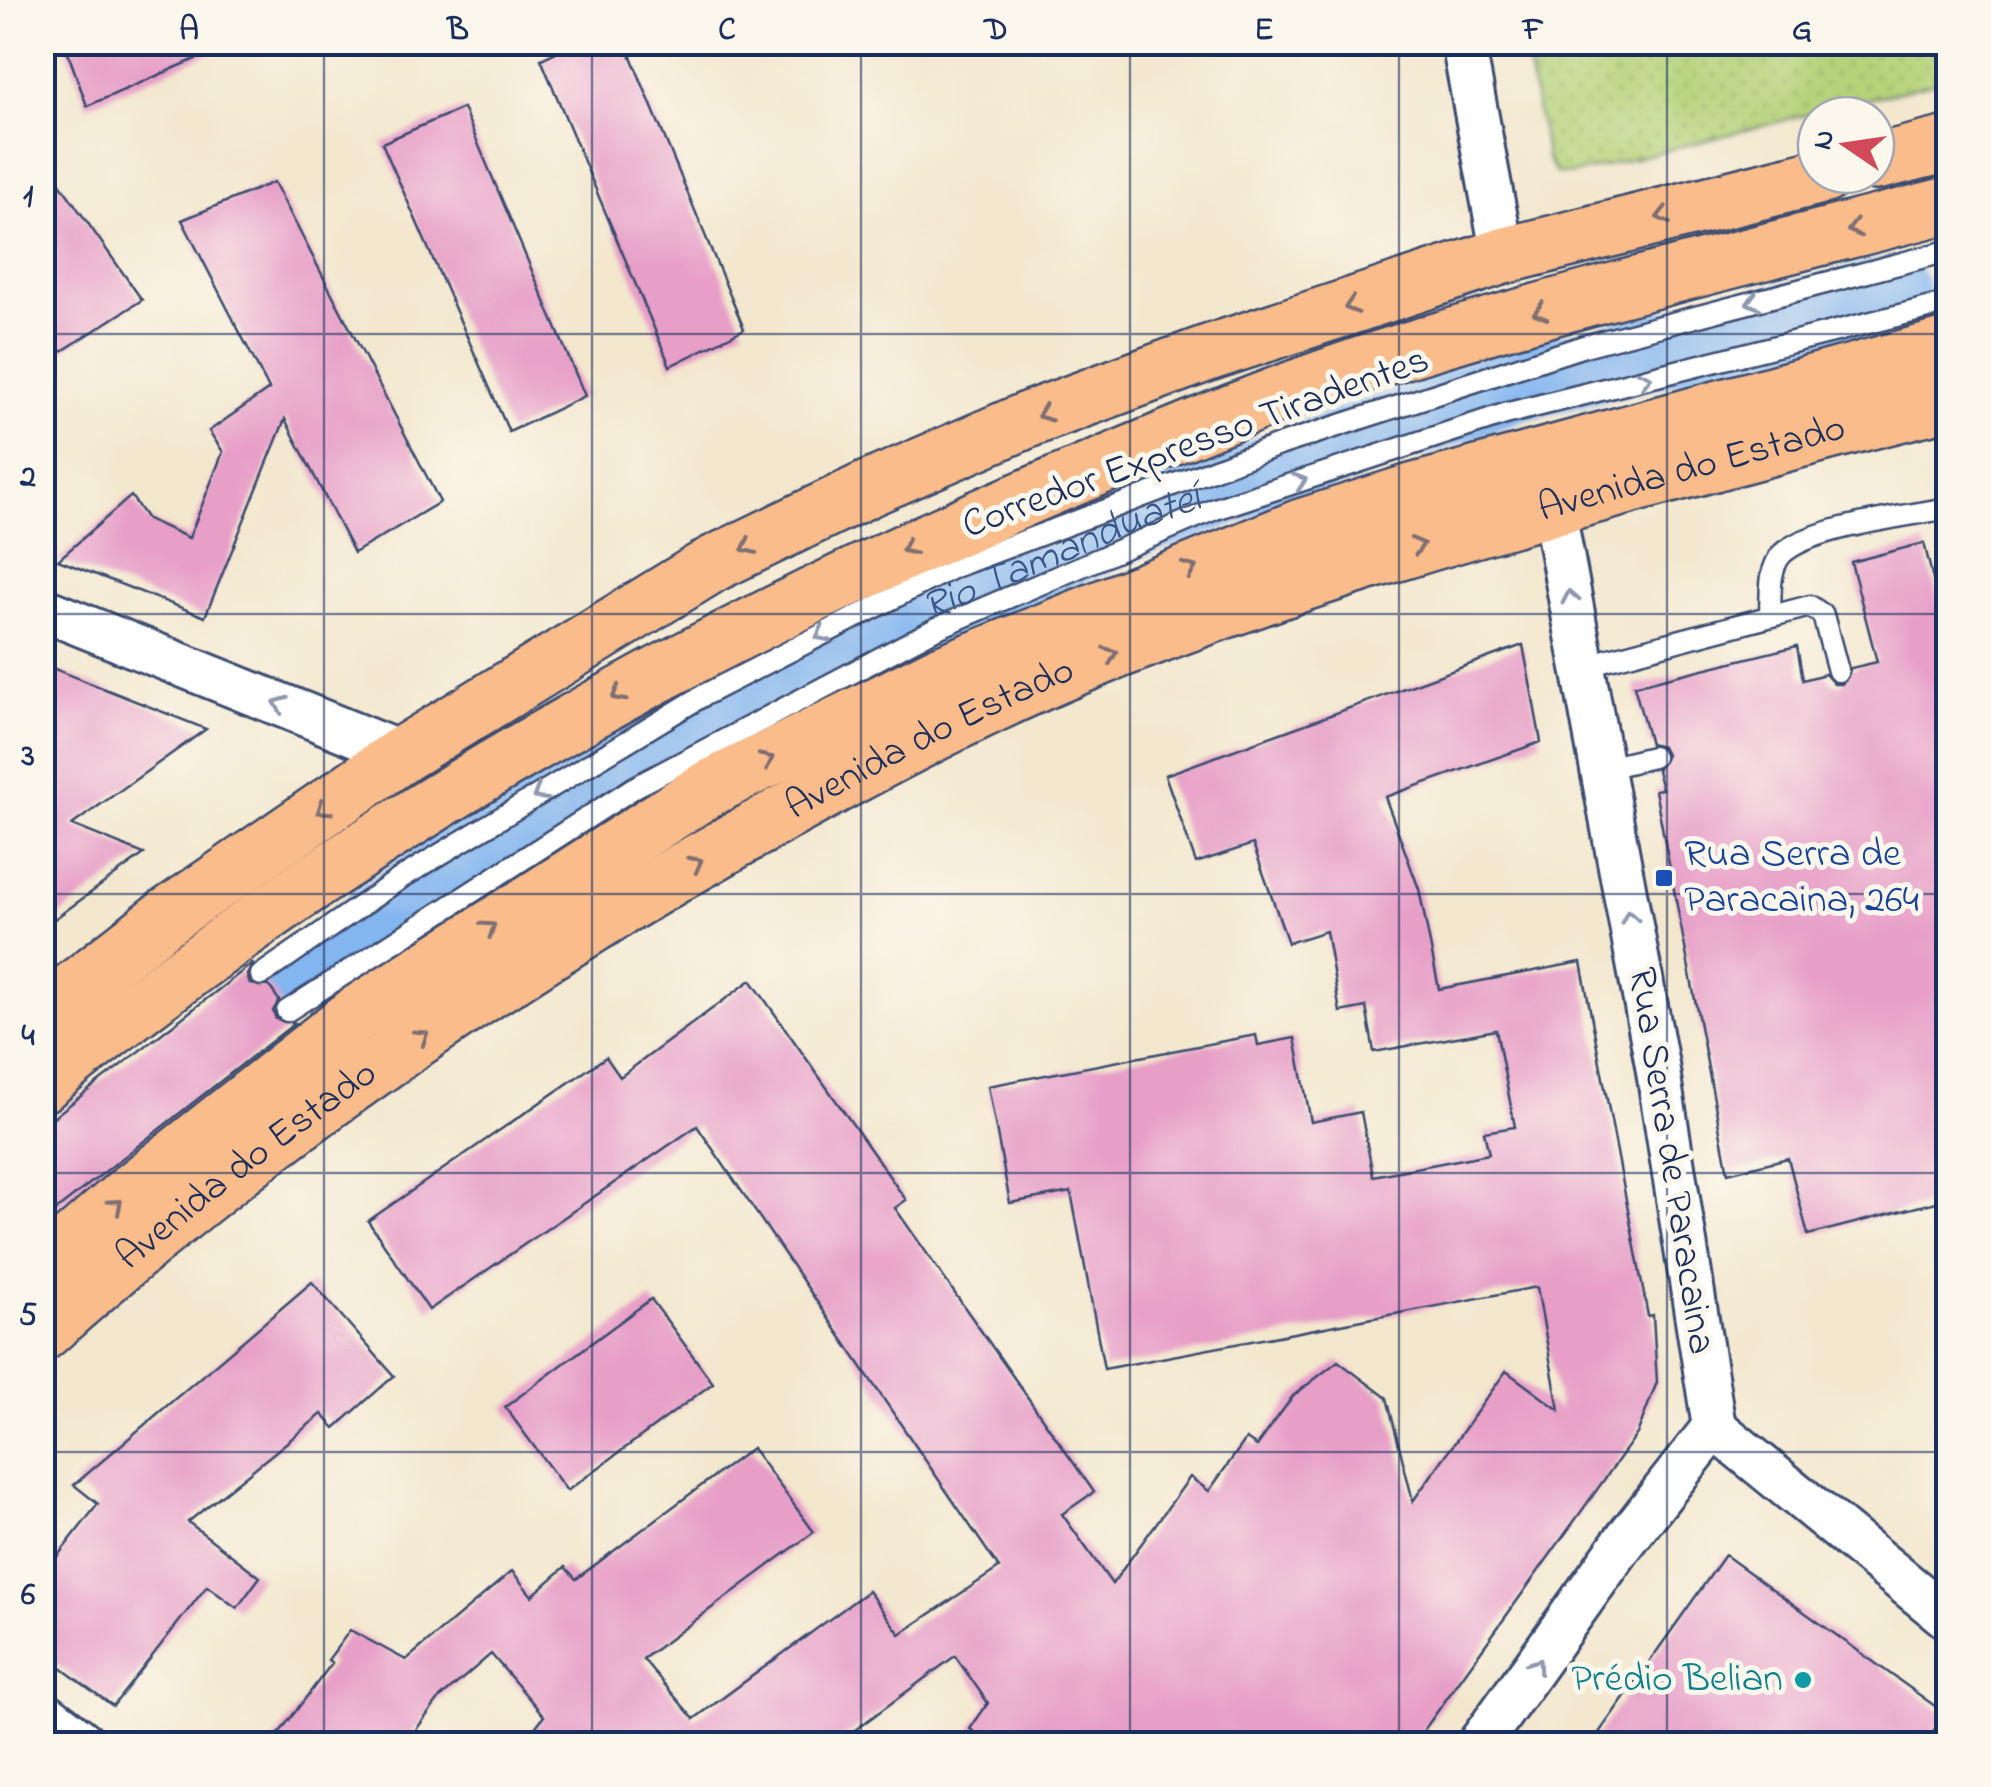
<svg xmlns="http://www.w3.org/2000/svg" width="1991" height="1787" viewBox="0 0 1991 1787" font-family="'Indie Flower',sans-serif">
  <style>
    .grass { fill: url(#grass-dots); stroke: #68816c; stroke-width: 2.5 }
    .lines { fill: none; stroke-linecap: round; stroke-linejoin: round }
    .river { stroke: #83b5ef; stroke-width: 75 }
    .building { fill: #e79ec7 }
    .lane-casing { stroke: #3b4b6f; stroke-width: 25 }
    .street-casing { stroke: #3b4b6f; stroke-width: 48 }
    .primary-casing { stroke: #3b4b6f; stroke-width: 60 }
    .highway-casing { stroke: #3b4b6f; stroke-width: 60 }
    .lane { stroke: #fff; stroke-width: 20 }
    .street { stroke: #fff; stroke-width: 42 }
    .primary { stroke: #f9bc8a; stroke-width: 55 }
    .highway { stroke: #f9bc8a; stroke-width: 55 }
    .oneway { stroke: #7f6e72 }
    .oneway2 { stroke: #8d97ae }
    .grid { fill: none; stroke: #1b2f5e; stroke-width: 2.5; stroke-opacity: 0.55 }
    .transit-dot { fill: #1a4fb4; stroke: #fbf7ec; stroke-width: 4 }
    .culture-dot { fill: #0f9aa8; stroke: #fbf7ec; stroke-width: 4 }
    .labels { text-anchor: middle; dominant-baseline: central; stroke-width: 10; stroke-linejoin: round; paint-order: stroke }
    .street-label { font-size: 40px; fill: #1b2f5e; stroke: #fbf7ec }
    .transit-label { font-size: 40px; fill: #164399; stroke: #fbf7ec; text-anchor: start }
    .culture-label { font-size: 40px; fill: #0d838f; stroke: #fbf7ec; text-anchor: end }
    .water-label { font-size: 42px; font-style: italic; fill: #3a578a; stroke: #fbf7ec }
    .neatline { fill: none; stroke: #1b2f5e; stroke-width: 4 }
    .grid-label { font-size: 32px; text-anchor: middle; font-weight: bold; fill: #1b2f5e }
  </style>
  <defs>
    <pattern id="grass-dots" width="8" height="8" patternUnits="userSpaceOnUse" patternTransform="scale(2.5)"><rect width="8" height="8" fill="#b6d37a"/><path d="M2 2h.1M6 6h.1" fill="none" stroke="#9cb56c" stroke-width="1.8" stroke-linecap="round"/></pattern>
  </defs>
  <rect width="100%" height="100%" fill="#fbf7ec"/>
  <filter id="ink" filterUnits="userSpaceOnUse"><feTurbulence type="fractalNoise" baseFrequency=".01" numOctaves="2"/><feDisplacementMap in="SourceGraphic" scale="20" xChannelSelector="R" yChannelSelector="G"/><feConvolveMatrix kernelMatrix="1 2 1 2 8 2 1 2 1" color-interpolation-filters="sRGB"/></filter>
  <filter id="wash" filterUnits="userSpaceOnUse"><feTurbulence type="fractalNoise" baseFrequency=".0048" numOctaves="4" result="noise"/><feDisplacementMap in="SourceGraphic" scale="40" xChannelSelector="R" yChannelSelector="G"/><feGaussianBlur stdDeviation="2.25" result="paint"/><feColorMatrix in="noise" values="0 0 0 0 0 0 0 0 0 0 0 0 0 0 0 0 0 1.4 0 .05"/><feComposite in="paint" operator="in"/></filter>
  <g filter="url(#wash)">
    <rect width="100%" height="100%" fill="#f3e7ce"/>
    <polygon class="grass" points="1524,43 1948,43 1948,79 1573,174 1556,173 1547,159"/>
    <g class="lines">
      <path class="river" id="s1" d="M303,976L457,862L682,731L879,630L1141,518L1515,384L1892,294"/>
    </g>
    <g id="blocks">
      <g class="building">
        <polygon points="64,42 235,42 87,106"/>
        <polygon points="577,42 625,42 744,329 670,366 541,59"/>
        <polygon points="463,108 585,396 509,432 382,143"/>
        <polygon points="42,158 142,300 56,355 42,336"/>
        <polygon points="274,182 440,502 354,553 285,419 205,617 58,560 131,496 147,519 189,538 223,452 209,431 269,389 182,220"/>
        <polygon points="1924,543 1948,639 1948,1199 1808,1235 1788,1158 1728,1173 1655,790 1662,789 1657,770 1666,755 1662,747 1650,744 1634,686 1797,646 1803,680 1825,674 1834,684 1842,684 1851,668 1877,662 1851,562"/>
        <polygon points="1523,645 1541,742 1385,797 1419,889 1439,989 1581,962 1648,1316 1653,1315 1657,1382 1637,1434 1414,1744 993,1744 970,1729 988,1703 955,1656 836,1744 522,1744 544,1716 491,1654 440,1698 405,1744 271,1744 332,1663 328,1660 350,1630 406,1660 512,1571 532,1596 565,1567 576,1579 752,1448 814,1532 643,1659 694,1719 868,1591 900,1634 999,1568 697,1126 429,1310 368,1221 606,1057 620,1077 751,980 906,1200 895,1208 1094,1492 1062,1514 1112,1584 1190,1477 1209,1491 1246,1439 1257,1446 1293,1396 1338,1361 1387,1398 1413,1501 1506,1371 1559,1410 1537,1287 1104,1369 1071,1192 1010,1203 988,1086 1256,1035 1258,1045 1295,1038 1311,1122 1361,1112 1373,1176 1489,1154 1484,1132 1515,1127 1496,1030 1374,1052 1366,1007 1340,1012 1326,931 1288,943 1253,844 1196,863 1165,775"/>
        <polygon points="42,664 206,729 72,825 144,854 42,928"/>
        <polygon points="253,963 247,975 250,984 269,986 279,1000 273,1011 276,1019 295,1023 42,1221 42,1126"/>
        <polygon points="312,1282 394,1376 335,1428 322,1414 188,1522 260,1577 237,1608 207,1586 113,1706 42,1654 42,1576 98,1504 74,1485"/>
        <polygon points="651,1299 713,1383 567,1491 505,1407"/>
        <polygon points="1725,1555 1946,1714 1925,1744 1591,1744"/>
      </g>
    </g>
  </g>
  <g filter="url(#ink)">
    <use href="#blocks" fill-opacity="0" stroke="#3b4b6f" stroke-width="2.5"/>
    <g class="lines">
      <g class="lane-casing">
        <g id="lane">
          <path d="M1770,615C1771,596 1768,569 1782,554C1809,527 1909,516 1948,508"/>
          <polyline points="1583,666 1810,606 1823,615 1838,671"/>
          <polyline points="1602,769 1653,757"/>
          <polyline points="261,975 401,878 704,695 952,568 1279,445 1584,346 1948,251"/>
          <polyline points="287,1011 635,787 935,629 1215,509 1505,414 1948,303"/>
        </g>
      </g>
      <g class="street-casing">
        <g id="street">
          <polyline points="1463,42 1503,256"/>
          <polyline points="42,609 403,754"/>
          <polyline points="1714,1427 1948,1618"/>
          <polyline points="42,1711 85,1744"/>
          <polyline points="1479,1744 1620,1547 1714,1427 1657,1065 1553,506"/>
        </g>
      </g>
      <g class="primary-casing">
        <g id="primary">
          <polyline points="1876,162 1948,144"/>
          <polyline points="42,1014 169,915 403,754 713,564 870,488 1032,418 1208,353 1503,256 1825,175"/>
          <path id="s2" d="M42,1333C256,1140 495,976 745,835C851,776 960,716 1072,669C1272,586 1479,526 1688,470C1774,447 1861,422 1948,402"/>
        </g>
      </g>
      <g class="highway-casing">
        <g id="highway">
          <path d="M42,1084C351,831 689,640 1056,485C1173,436 1292,385 1414,348C1590,294 1770,251 1948,205"/>
          <polyline points="42,1269 128,1194 355,1015 706,790 942,673 1301,527 1408,493 1948,346"/>
        </g>
      </g>
      <use href="#lane" class="lane"/>
      <use href="#street" class="street"/>
      <use href="#primary" class="primary"/>
      <use href="#highway" class="highway"/>
    </g>
    <defs><path id="oneway-chevron" d="M-2-3.5L2.5 0L-2 3.5" fill="none" stroke-width="1.6" stroke-linecap="round" stroke-linejoin="round" transform="scale(2.5)"/></defs>
    <g class="oneway">
      <use href="#oneway-chevron" transform="translate(1663 216) rotate(166)"/>
      <use href="#oneway-chevron" transform="translate(1854 229) rotate(166)"/>
      <use href="#oneway-chevron" transform="translate(1351 306) rotate(162)"/>
      <use href="#oneway-chevron" transform="translate(1540 312) rotate(164)"/>
      <use href="#oneway-chevron" transform="translate(1044 414) rotate(159)"/>
      <use href="#oneway-chevron" transform="translate(1418 545) rotate(-16)"/>
      <use href="#oneway-chevron" transform="translate(748 547) rotate(154)"/>
      <use href="#oneway-chevron" transform="translate(908 548) rotate(154)"/>
      <use href="#oneway-chevron" transform="translate(1190 569) rotate(-23)"/>
      <use href="#oneway-chevron" transform="translate(1111 654) rotate(-21)"/>
      <use href="#oneway-chevron" transform="translate(618 695) rotate(151)"/>
      <use href="#oneway-chevron" transform="translate(767 760) rotate(-26)"/>
      <use href="#oneway-chevron" transform="translate(323 809) rotate(145)"/>
      <use href="#oneway-chevron" transform="translate(696 863) rotate(-29)"/>
      <use href="#oneway-chevron" transform="translate(489 928) rotate(-33)"/>
      <use href="#oneway-chevron" transform="translate(422 1036) rotate(-34)"/>
      <use href="#oneway-chevron" transform="translate(116 1205) rotate(-41)"/>
    </g>
    <g class="oneway2">
      <use href="#oneway-chevron" transform="translate(1753 302) rotate(165)"/>
      <use href="#oneway-chevron" transform="translate(1645 379) rotate(-14)"/>
      <use href="#oneway-chevron" transform="translate(1300 481) rotate(-18)"/>
      <use href="#oneway-chevron" transform="translate(1570 597) rotate(-101)"/>
      <use href="#oneway-chevron" transform="translate(822 635) rotate(153)"/>
      <use href="#oneway-chevron" transform="translate(280 704) rotate(-158)"/>
      <use href="#oneway-chevron" transform="translate(539 794) rotate(149)"/>
      <use href="#oneway-chevron" transform="translate(1629 917) rotate(-101)"/>
      <use href="#oneway-chevron" transform="translate(1536 1665) rotate(-55)"/>
    </g>
  </g>
  <path class="grid" d="M324,42V1744M592,42V1744M861,42V1744M1130,42V1744M1399,42V1744M1667,42V1744M42,334H1948M42,614H1948M42,894H1948M42,1173H1948M42,1452H1948"/>
  <rect class="transit-dot" x="1654" y="868" width="20" height="20" rx="5"/>
  <circle class="culture-dot" cx="1803" cy="1680" r="10"/>
  <g class="labels">
    <g class="street-label">
      <text transform="translate(1196 444) rotate(-20)">Corredor Expresso Tiradentes</text>
      <text stroke="none"><textPath href="#s2" startOffset="1882">Avenida do Estado</textPath></text>
      <text stroke="none"><textPath href="#s2" startOffset="1072">Avenida do Estado</textPath></text>
      <text transform="translate(1670 1161) rotate(81)">Rua Serra de Paracaina</text>
      <text stroke="none"><textPath href="#s2" startOffset="265">Avenida do Estado</textPath></text>
    </g>
    <g class="transit-label">
      <text x="1684" y="855">Rua Serra de<tspan x="1684" dy="46">Paracaina, 264</tspan></text>
    </g>
    <g class="culture-label">
      <text x="1783" y="1680">Prédio Belian</text>
    </g>
    <g class="water-label">
      <text stroke="none"><textPath href="#s1" startOffset="872">Rio Tamanduateí</textPath></text>
    </g>
  </g>
  <rect width="1991" height="1787" fill="none" stroke="#fbf7ec" stroke-width="110"/>
  <g transform="translate(1846 145) rotate(283)"><circle r="48" fill="#fbf7ec" stroke="#a1a7b3" stroke-width="2.5"/>
  <path d="M0-8L18 38L0 25L-18 38Z" fill="#d1495b"/>
  <text y="-15" font-size="28" font-weight="bold" text-anchor="middle" fill="#1b2f5e">N</text>
  </g>
  <rect x="55" y="55" width="1881" height="1677" class="neatline"/>
  <g class="grid-label">
    <text x="189" y="39">A</text>
    <text x="458" y="39">B</text>
    <text x="727" y="39">C</text>
    <text x="996" y="39">D</text>
    <text x="1264" y="39">E</text>
    <text x="1533" y="39">F</text>
    <text x="1802" y="39">G</text>
    <text x="28" y="206">1</text>
    <text x="28" y="486">2</text>
    <text x="28" y="765">3</text>
    <text x="28" y="1045">4</text>
    <text x="28" y="1324">5</text>
    <text x="28" y="1604">6</text>
  </g>
</svg>
